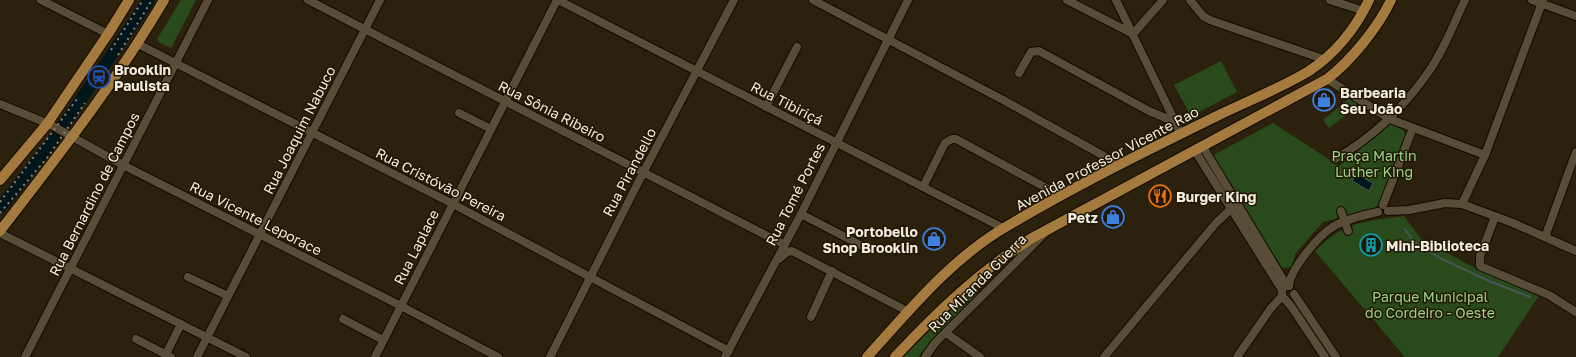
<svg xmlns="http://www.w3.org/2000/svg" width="1576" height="357" viewBox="0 0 1576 357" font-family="'Golos Text',sans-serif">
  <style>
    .green { fill: #294b1c }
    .water { fill: #00161b; stroke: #495656 }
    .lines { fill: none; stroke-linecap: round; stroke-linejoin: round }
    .stream { stroke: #495656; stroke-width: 2 }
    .river { stroke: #00161b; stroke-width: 12 }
    .minor-casing { stroke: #130a00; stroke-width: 10 }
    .major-casing { stroke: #130a00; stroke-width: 12 }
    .minor { stroke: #584d37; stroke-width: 8 }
    .major { stroke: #a57a3f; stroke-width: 10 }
    .rail { stroke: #8a8171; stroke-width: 2; stroke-dasharray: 2 4; stroke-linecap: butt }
    .labels { text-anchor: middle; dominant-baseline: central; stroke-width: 3; stroke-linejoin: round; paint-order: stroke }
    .poi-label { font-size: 14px; font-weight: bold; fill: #f3ece0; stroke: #211804; text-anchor: start }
    .street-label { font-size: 14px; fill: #f3ece0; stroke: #211804 }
    .park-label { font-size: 14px; fill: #9bd488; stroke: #211804 }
  </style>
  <rect width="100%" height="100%" fill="#2b210d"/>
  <g class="green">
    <polygon points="181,0 196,0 171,48 158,42 157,39"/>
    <polygon points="1221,61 1237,92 1191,116 1174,85"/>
    <polygon points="1351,97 1358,106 1329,128 1323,120"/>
    <polygon points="1391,122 1403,130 1407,137 1382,201 1374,209 1323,222 1295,254 1292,267 1282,268 1210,157 1273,123 1339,166"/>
    <path d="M1404,216L1421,239L1477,269L1540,294L1498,357H1405L1315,251C1343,222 1366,221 1404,216Z"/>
    <polygon points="972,289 978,295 930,342 918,357 903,357"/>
  </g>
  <polygon class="water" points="1356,174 1373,183 1369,191 1352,181"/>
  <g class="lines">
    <polyline class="stream" points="1405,229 1414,242 1440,258 1489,281 1530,297"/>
    <polyline class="river" points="0,208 52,142 149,0"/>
    <g class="minor-casing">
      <g id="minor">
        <polyline points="41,0 108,34"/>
        <polyline points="308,0 785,245"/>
        <polyline points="558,0 1003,228"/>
        <polyline points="813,0 1005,101 1120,165"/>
        <polyline points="1067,0 1133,34 1163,0"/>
        <polyline points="1116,0 1181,134"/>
        <polyline points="1190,0 1203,16 1210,20 1323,59"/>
        <polyline points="1330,0 1364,11"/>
        <polyline points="1532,0 1576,16"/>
        <polyline points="138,44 453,204 729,351"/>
        <polyline points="1019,73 1031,52 1039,51 1149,111 1175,122"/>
        <polyline points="1327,79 1390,119 1485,155"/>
        <polyline points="0,104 51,125 123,165 401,306 498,357"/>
        <polyline points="766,107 797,47"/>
        <polyline points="459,113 491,129"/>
        <polyline points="1203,147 1287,286"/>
        <polyline points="1195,151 1282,290"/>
        <path d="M1335,159C1372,138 1403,108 1427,74C1443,52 1453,25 1465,0"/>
        <polyline points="923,187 945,143 952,139 956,139 1061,196"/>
        <polyline points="1462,204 1485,155 1543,0"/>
        <polyline points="1383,205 1413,128"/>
        <polyline points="1341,211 1348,231"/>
        <polyline points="1388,211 1409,210 1445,203 1462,204 1513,223 1576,251"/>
        <polyline points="801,214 868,249"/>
        <polyline points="1495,217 1480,256 1480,266 1549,295 1576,312"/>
        <polyline points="0,233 246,357"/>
        <polyline points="1545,237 1576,152"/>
        <polyline points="779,259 787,252 792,251 909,312"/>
        <polyline points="188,277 228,296"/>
        <path d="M1289,286C1290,269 1319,235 1334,226C1347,219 1364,215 1378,212"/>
        <polyline points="1282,290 1282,296 1291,306 1325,357"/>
        <polyline points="1294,294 1336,357"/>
        <polyline points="811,317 832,271"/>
        <polyline points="343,319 383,340"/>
        <polyline points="946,333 980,357"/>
        <polyline points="136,339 171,357"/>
        <polyline points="166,354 181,324"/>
        <polyline points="25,357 208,0"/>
        <polyline points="197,357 380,0"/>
        <polyline points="375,357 557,0"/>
        <polyline points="550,357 643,173 734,0"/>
        <polyline points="725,357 801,214 908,0"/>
        <polyline points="925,357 935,343 1044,234"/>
        <polyline points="1104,357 1216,223 1231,209"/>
        <polyline points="1237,357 1271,308 1282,296"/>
      </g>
    </g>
    <g class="major-casing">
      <g id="major">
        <polyline points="0,180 47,124 108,34 129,0"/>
        <path d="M0,231C58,156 116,82 164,0"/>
        <path d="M867,357C909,311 950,260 1004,228C1074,186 1148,150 1221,114C1250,100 1281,88 1309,71C1335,54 1356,28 1369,0"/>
        <path d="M895,357C937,312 980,271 1032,238L1327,79C1351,61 1379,26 1391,0"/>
      </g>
    </g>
    <use href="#minor" class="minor"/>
    <use href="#major" class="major"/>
    <g class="rail">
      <polyline points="111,50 143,0"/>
      <polyline points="118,55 152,0"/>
      <polyline points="0,202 77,99"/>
      <polyline points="0,213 47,158 85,103"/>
    </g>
  </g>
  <defs>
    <g id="station-ring" transform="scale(1.15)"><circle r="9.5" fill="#211804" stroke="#1a4fb4" stroke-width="1.5"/><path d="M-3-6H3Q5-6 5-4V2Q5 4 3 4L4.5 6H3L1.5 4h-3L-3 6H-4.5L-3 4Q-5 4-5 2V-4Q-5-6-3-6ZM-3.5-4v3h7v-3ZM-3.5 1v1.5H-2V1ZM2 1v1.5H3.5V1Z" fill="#1a4fb4"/></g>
    <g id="shop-ring" transform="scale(1.15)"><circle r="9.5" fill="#211804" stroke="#3f7fe0" stroke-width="1.5"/><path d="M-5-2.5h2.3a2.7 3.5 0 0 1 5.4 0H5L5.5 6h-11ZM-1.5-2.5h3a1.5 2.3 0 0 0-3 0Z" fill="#3f7fe0"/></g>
    <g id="restaurant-ring" transform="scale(1.15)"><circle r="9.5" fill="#211804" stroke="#e8710a" stroke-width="1.5"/><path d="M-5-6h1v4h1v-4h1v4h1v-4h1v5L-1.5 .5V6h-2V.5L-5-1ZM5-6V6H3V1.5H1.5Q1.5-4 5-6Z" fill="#e8710a"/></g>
    <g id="building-ring" transform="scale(1.15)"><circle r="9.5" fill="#211804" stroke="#0f9aa8" stroke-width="1.5"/><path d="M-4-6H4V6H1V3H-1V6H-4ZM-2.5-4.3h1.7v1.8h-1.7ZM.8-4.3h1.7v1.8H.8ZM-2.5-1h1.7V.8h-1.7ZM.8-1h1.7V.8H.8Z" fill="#0f9aa8"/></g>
  </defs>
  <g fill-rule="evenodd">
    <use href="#station-ring" x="99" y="77"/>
    <use href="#shop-ring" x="1324" y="100"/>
    <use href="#restaurant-ring" x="1160" y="196"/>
    <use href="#shop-ring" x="1113" y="217"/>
    <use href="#shop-ring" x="934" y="239"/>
    <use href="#building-ring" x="1371" y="245"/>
  </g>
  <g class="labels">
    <g class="poi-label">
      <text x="114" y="69">Brooklin<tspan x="114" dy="16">Paulista</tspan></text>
      <text x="1340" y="92">Barbearia<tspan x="1340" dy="16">Seu João</tspan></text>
      <text x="1176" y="196">Burger King</text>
      <text x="1098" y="217" text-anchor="end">Petz</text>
      <text x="918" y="231" text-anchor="end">Portobello<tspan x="918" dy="16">Shop Brooklin</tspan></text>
      <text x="1386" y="245">Mini-Biblioteca</text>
    </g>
    <g class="street-label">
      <text transform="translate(787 103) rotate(27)">Rua Tibiriçá</text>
      <text transform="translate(552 111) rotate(27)">Rua Sônia Ribeiro</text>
      <text transform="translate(299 130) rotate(-63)">Rua Joaquim Nabuco</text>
      <text transform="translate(1107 158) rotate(-28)">Avenida Professor Vicente Rao</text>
      <text transform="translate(629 172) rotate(-62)">Rua Pirandello</text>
      <text transform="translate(441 184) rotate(27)">Rua Cristóvão Pereira</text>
      <text transform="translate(94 194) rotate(-63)">Rua Bernardino de Campos</text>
      <text transform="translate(795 194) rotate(-63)">Rua Tomé Portes</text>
      <text transform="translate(256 218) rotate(27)">Rua Vicente Leporace</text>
      <text transform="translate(416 247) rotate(-63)">Rua Laplace</text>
      <text transform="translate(977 283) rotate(-45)">Rua Miranda Guerra</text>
    </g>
    <g class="park-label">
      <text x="1374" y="155">Praça Martin<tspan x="1374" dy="16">Luther King</tspan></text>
      <text x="1430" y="296">Parque Municipal<tspan x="1430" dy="16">do Cordeiro - Oeste</tspan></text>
    </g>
  </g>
</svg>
